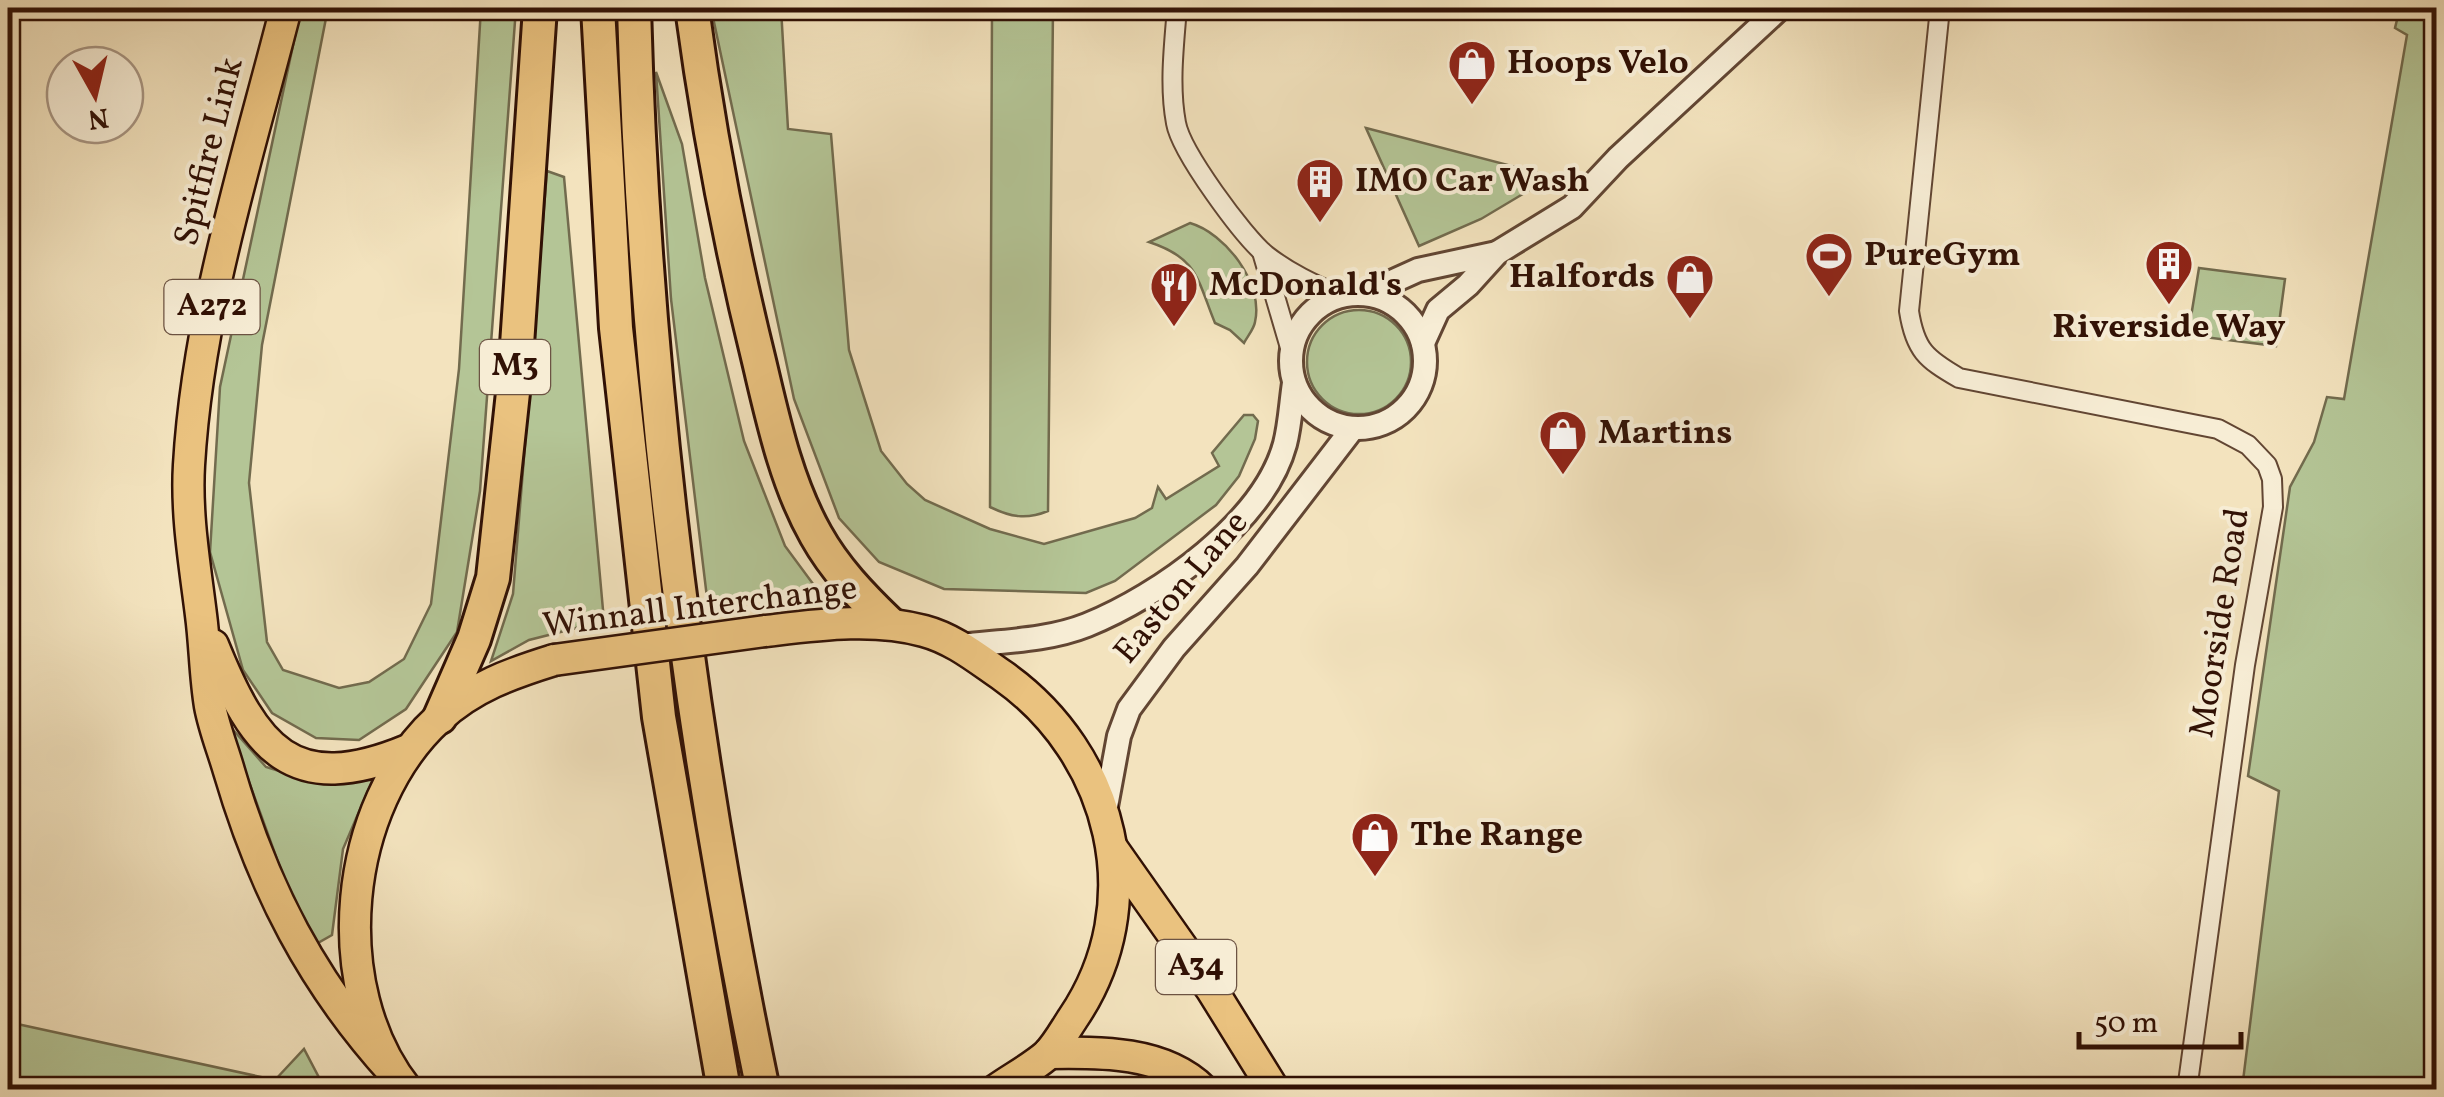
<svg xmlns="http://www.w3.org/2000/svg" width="2444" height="1097" viewBox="0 0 2444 1097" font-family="Vollkorn,serif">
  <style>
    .green { fill: #b4c596; stroke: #726b4e; stroke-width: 2.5 }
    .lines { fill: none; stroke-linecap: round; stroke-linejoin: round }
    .minor-casing { stroke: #624633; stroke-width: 22 }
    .tertiary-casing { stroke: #624633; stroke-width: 28 }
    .trunk-casing { stroke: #311105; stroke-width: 35 }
    .motorway-casing { stroke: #311105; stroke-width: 38 }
    .minor { stroke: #f7edd5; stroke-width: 18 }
    .tertiary { stroke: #f7edd5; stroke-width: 22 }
    .trunk { stroke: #eac27f; stroke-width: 30 }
    .motorway { stroke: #eac27f; stroke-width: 32 }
    .trunk-bridge-casing { stroke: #311105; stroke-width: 35; stroke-linecap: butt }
    .trunk-bridge { stroke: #eac27f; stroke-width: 30 }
    .labels { text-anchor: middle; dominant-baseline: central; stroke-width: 8; stroke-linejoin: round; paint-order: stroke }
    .shield { fill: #f7edd5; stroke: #6c5343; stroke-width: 2.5 }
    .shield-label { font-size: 32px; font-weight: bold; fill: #311105 }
    .poi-label { font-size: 35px; font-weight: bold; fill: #311105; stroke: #f7edd5; text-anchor: start }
    .street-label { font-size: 35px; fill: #311105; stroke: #f7edd5 }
  </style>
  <rect width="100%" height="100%" fill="#f3e3be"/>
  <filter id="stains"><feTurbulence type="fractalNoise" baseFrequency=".002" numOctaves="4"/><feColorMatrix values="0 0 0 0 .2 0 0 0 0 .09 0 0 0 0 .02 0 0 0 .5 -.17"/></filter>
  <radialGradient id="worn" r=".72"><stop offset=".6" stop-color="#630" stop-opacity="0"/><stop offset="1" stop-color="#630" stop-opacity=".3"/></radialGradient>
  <g class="green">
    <polygon points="301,8 328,8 262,345 249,483 267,642 283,670 339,688 369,682 404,659 431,604 459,369 481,8 516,8 480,491 457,632 406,709 359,740 316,738 272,713 243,670 210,552 220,387"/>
    <polygon points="711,8 781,8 788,129 831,134 849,350 881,451 907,484 925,500 990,529 1044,544 1135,518 1152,508 1158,487 1166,499 1219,466 1212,453 1244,415 1253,415 1258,421 1255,439 1239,476 1216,505 1115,581 1086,593 944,589 879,562 839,518 794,399"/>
    <path d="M992,8H1053L1048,511C1026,520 1011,517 990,507Z"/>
    <polygon points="2400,8 2436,8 2436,1089 2242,1089 2279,791 2248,776 2290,487 2314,442 2327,397 2344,399 2407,35 2395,28"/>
    <polygon points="656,72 682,144 705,278 744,441 785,546 819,592 708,606 671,299"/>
    <polygon points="1366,128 1542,174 1538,185 1481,219 1419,246"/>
    <polygon points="547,171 564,177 604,621 529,640 491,661 513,594"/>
    <path d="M1190,223C1225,233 1264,283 1255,322C1254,329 1247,337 1244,343L1230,330L1215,323C1197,279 1198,258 1149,242Z"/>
    <polygon points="2199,268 2285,279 2276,346 2188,335"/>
    <circle cx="1359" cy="362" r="52"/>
    <polygon points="228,724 266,767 314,782 373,779 343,849 332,935 316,944 298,917"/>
    <polygon points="8,1022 275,1080 304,1049 325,1089 8,1089"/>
  </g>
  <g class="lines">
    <g class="minor-casing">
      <g id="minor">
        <path d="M1177,8C1174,45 1169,86 1176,123C1181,152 1243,236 1266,255C1289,273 1313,284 1340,296"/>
        <path d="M1940,8L1909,311C1915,350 1926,359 1959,378L2218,429L2248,445L2267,465L2272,479L2273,507L2245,665L2187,1090"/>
        <polyline points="1262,252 1291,351"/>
      </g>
    </g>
    <g class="tertiary-casing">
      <g id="tertiary">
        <circle cx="1358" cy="361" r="67"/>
        <polyline points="1365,294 1418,270 1497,253"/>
        <polyline points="1423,343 1438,310 1468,285 1497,253 1572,207 1618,158 1780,8"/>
        <path d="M959,646C1001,641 1047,641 1087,625C1159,596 1264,522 1285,444C1290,425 1291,403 1294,383"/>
        <polyline points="1105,812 1119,736 1129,709 1174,648 1247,566 1353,428"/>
      </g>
    </g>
    <g class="trunk-casing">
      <g id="trunk">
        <path d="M286,8C248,157 198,310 189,465C186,515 195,566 201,615C205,645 205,676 210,706C214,728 223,750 229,771C263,887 312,983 394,1073"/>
        <path d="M765,631C817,625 873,617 924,631C954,639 978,659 1003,676C1113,754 1151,903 1073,1018C1065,1030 1057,1045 1047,1055C1032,1068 1013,1078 996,1090"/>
        <path d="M213,645C255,749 292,798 408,750"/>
        <polyline points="1112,848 1212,990 1274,1090"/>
        <path d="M1049,1053C1100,1052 1164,1051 1203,1090"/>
        <path d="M407,1090C325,987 343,805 439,718C472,687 512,673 554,660"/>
      </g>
    </g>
    <g class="motorway-casing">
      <g id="motorway">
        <polyline points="598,8 616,328 659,717 724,1090"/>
        <path d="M634,8C644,371 689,734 763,1090"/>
        <path d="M692,8C708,127 730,244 759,361C773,420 786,482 816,535C835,569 861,596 889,623"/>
        <polyline points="440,717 474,639 493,578 515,374 540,8"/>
      </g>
    </g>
    <use href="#minor" class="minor"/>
    <use href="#tertiary" class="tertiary"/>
    <use href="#trunk" class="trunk"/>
    <use href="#motorway" class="motorway"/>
    <g class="trunk-bridge-casing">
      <polyline id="trunk-bridge" points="554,660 765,631"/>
    </g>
    <use href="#trunk-bridge" class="trunk-bridge"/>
  </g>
  <defs>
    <g id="shop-pin" transform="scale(2.5)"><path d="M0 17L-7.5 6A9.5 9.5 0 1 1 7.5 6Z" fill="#8f2418" stroke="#f7edd5"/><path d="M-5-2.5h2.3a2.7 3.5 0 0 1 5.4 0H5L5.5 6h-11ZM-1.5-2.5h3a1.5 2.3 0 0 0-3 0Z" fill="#fff"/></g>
    <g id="building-pin" transform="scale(2.5)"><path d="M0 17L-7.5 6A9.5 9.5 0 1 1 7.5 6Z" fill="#8f2418" stroke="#f7edd5"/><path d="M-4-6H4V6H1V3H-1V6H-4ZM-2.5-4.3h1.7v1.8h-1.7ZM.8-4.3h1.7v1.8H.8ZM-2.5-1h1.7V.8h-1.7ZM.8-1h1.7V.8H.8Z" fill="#fff"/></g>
    <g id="stadium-pin" transform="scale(2.5)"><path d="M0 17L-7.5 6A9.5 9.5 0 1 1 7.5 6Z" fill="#8f2418" stroke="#f7edd5"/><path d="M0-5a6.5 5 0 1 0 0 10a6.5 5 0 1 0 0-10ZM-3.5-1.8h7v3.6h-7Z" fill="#fff"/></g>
    <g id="restaurant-pin" transform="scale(2.5)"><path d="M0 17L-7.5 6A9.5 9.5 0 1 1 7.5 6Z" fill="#8f2418" stroke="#f7edd5"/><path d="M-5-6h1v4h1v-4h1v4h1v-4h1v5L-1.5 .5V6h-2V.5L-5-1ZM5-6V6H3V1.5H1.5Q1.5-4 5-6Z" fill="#fff"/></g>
  </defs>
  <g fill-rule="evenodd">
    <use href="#shop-pin" x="1472" y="64"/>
    <use href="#building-pin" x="1320" y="182"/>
    <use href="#stadium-pin" x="1829" y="256"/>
    <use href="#building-pin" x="2169" y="264"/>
    <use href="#shop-pin" x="1690" y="278"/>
    <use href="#restaurant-pin" x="1174" y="286"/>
    <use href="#shop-pin" x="1563" y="434"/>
    <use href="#shop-pin" x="1375" y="836"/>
  </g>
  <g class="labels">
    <g class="shield">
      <rect x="164.5" y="280" width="95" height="54" rx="8"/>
      <rect x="480" y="340" width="70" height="54" rx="8"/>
      <rect x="1156" y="940" width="80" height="54" rx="8"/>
    </g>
    <g class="shield-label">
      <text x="212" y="307">A272</text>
      <text x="515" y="367">M3</text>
      <text x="1196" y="967">A34</text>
    </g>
    <g class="poi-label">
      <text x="1507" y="64">Hoops Velo</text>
      <text x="1355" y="182">IMO Car Wash</text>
      <text x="1864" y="256">PureGym</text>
      <text x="1655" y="278" text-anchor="end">Halfords</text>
      <text x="1209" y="286">McDonald's</text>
      <text x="2169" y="328" text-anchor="middle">Riverside Way</text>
      <text x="1598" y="434">Martins</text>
      <text x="1410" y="836">The Range</text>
    </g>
    <g class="street-label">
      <text transform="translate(210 152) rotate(-76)">Spitfire Link</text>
      <text transform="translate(1182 588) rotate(-50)">Easton Lane</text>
      <text transform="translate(700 608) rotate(-7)">Winnall Interchange</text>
      <text transform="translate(2221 623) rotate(-81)">Moorside Road</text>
    </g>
  </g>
  <rect width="2444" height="1097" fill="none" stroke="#f3e3be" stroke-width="40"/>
  <rect x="10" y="10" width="2424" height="1077" fill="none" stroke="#311105" stroke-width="5"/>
  <rect x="20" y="20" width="2404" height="1057" fill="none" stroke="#311105" stroke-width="2.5"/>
  <g transform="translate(95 95) rotate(172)"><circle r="48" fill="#f7edd5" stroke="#a89582" stroke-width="2.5"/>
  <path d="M0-8L18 38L0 25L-18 38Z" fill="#8f2418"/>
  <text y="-15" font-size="28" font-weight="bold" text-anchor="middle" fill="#311105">N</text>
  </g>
  <path d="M2079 1032v15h162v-15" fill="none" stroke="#311105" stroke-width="5"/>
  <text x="2094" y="1032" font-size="30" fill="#311105" stroke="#f7edd5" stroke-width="8" paint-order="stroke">50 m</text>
  <rect width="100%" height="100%" filter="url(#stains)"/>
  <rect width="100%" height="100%" fill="url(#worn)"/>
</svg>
